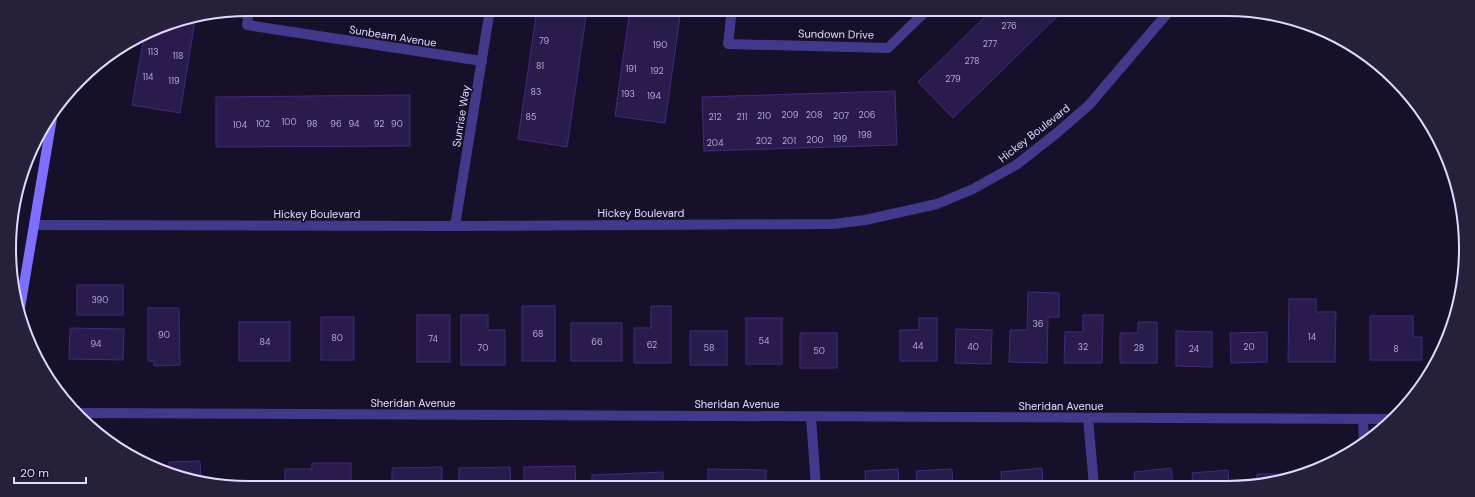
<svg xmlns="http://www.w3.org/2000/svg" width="1475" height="497" viewBox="0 0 1475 497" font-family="'DM Sans',sans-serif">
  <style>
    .building { fill: #291b4c; stroke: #412c79 }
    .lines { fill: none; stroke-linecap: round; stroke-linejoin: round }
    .street { stroke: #42398b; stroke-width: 10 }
    .secondary { stroke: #7e70ff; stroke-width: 10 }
    .labels { text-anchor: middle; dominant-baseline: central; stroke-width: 3.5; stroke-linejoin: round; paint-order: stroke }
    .number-label { font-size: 9px; fill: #b2aad2 }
    .street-label { font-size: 11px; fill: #e0d9ff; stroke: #16102a }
    .rim { fill: none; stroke: #e0d9ff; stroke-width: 2 }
  </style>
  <rect width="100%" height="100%" fill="#16102a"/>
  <g class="building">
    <polygon points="537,9 587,9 567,147 518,139"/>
    <polygon points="630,9 681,9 665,123 615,116"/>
    <polygon points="993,9 1065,9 953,118 918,82"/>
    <polygon points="195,20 180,113 132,105 144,36 157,27"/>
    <polygon points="895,91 897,145 704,151 702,97"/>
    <polygon points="410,95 410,146 216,147 216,97"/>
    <rect x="77" y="285" width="46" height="30"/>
    <polygon points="1028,292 1059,293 1059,317 1048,317 1047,363 1009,362 1010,330 1027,330"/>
    <polygon points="1289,299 1316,299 1316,312 1336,312 1335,362 1288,362"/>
    <rect x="522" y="306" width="33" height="55"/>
    <polygon points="651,306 671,306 671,363 634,363 634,328 651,328"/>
    <polygon points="148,308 179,308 180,365 154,366 154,361 148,361"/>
    <rect x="417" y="315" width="33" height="47"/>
    <polygon points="461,315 488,315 488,330 505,330 505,365 461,365"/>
    <polygon points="1083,315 1103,315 1102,363 1064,363 1065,332 1083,332"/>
    <polygon points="1370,316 1413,316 1413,337 1422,337 1422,360 1370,360"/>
    <rect x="321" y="317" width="33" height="43"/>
    <rect x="746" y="318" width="36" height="46"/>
    <polygon points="919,318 937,318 937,361 900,361 900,330 919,330"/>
    <rect x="239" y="322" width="51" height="39"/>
    <polygon points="1138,322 1157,322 1157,363 1120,363 1120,333 1138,333"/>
    <rect x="571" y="323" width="51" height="38"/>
    <polygon points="1452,325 1445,340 1445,326"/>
    <polygon points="70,328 124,329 123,360 69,359"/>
    <polygon points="956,329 992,330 991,364 955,363"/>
    <rect x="690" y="331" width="37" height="34"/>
    <polygon points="1176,331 1212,332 1212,367 1176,366"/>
    <polygon points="1267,332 1267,362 1231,363 1230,333"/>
    <rect x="800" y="333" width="37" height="35"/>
    <polygon points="200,461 201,482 187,480 169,472 169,462"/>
    <polygon points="312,463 351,463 351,488 285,488 285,469 312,469"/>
    <polygon points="575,466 576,487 524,487 524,467"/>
    <polygon points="442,467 442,488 392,488 392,468"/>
    <polygon points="510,467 511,487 459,488 459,468"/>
    <polygon points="1042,468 1043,486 1002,486 1001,472"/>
    <polygon points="1171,468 1173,486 1135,486 1134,472"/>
    <polygon points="708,469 766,470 766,487 708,487"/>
    <polygon points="898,469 899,487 866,487 865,471"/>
    <polygon points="952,469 953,487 917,487 916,471"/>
    <polygon points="1228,470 1229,486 1193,486 1192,473"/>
    <polygon points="663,472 663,487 592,487 592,475"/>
    <polygon points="1257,474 1296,474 1257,486"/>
  </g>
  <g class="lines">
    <g class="street">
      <polyline points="249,9 247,25 482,61"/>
      <polyline points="732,9 728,44 888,48 928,9"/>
      <polyline points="34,225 455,226 833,224 865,220 937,204 973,189 1016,165 1058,132 1089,105 1171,9"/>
      <polyline points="455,226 490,9"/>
      <polyline points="81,413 1392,419"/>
      <polyline points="811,417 816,487"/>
      <polyline points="1088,418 1094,486"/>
      <polyline points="1363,419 1364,442"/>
    </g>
    <polyline class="secondary" points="19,314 52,118"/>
  </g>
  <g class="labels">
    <g class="number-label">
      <text x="1009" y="26">276</text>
      <text x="544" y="41">79</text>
      <text x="990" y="44">277</text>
      <text x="660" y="45">190</text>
      <text x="153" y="52">113</text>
      <text x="178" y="56">118</text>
      <text x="972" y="61">278</text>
      <text x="540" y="66">81</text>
      <text x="631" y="69">191</text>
      <text x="657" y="71">192</text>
      <text x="148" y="77">114</text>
      <text x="953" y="79">279</text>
      <text x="174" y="81">119</text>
      <text x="536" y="92">83</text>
      <text x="628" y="94">193</text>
      <text x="654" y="96">194</text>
      <text x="790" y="115">209</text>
      <text x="814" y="115">208</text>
      <text x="867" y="115">206</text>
      <text x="764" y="116">210</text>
      <text x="841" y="116">207</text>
      <text x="531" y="117">85</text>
      <text x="715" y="117">212</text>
      <text x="742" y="117">211</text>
      <text x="289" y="122">100</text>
      <text x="263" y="124">102</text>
      <text x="312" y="124">98</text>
      <text x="336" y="124">96</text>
      <text x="354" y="124">94</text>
      <text x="379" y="124">92</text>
      <text x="397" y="124">90</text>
      <text x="240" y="125">104</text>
      <text x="865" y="135">198</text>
      <text x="840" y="139">199</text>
      <text x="815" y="140">200</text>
      <text x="764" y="141">202</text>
      <text x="789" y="141">201</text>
      <text x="715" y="143">204</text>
      <text x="100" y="300">390</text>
      <text x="1038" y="324">36</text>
      <text x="538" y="334">68</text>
      <text x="164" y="335">90</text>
      <text x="1312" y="337">14</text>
      <text x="337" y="338">80</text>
      <text x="433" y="339">74</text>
      <text x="764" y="341">54</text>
      <text x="265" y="342">84</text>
      <text x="597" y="342">66</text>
      <text x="96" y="344">94</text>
      <text x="652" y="345">62</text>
      <text x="918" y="346">44</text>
      <text x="973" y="347">40</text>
      <text x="1083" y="347">32</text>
      <text x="1249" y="347">20</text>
      <text x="483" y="348">70</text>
      <text x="709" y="348">58</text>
      <text x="1139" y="348">28</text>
      <text x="1194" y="349">24</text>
      <text x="1396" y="349">8</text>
      <text x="819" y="351">50</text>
    </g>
    <g class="street-label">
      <text transform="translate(836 34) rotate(1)">Sundown Drive</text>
      <text transform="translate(393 36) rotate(9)">Sunbeam Avenue</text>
      <text transform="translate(461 116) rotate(-81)">Sunrise Way</text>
      <text transform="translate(1034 133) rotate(-38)">Hickey Boulevard</text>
      <text x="641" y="213">Hickey Boulevard</text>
      <text x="317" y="214">Hickey Boulevard</text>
      <text x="413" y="403">Sheridan Avenue</text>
      <text x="737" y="404">Sheridan Avenue</text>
      <text x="1061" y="406">Sheridan Avenue</text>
    </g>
  </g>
  <path d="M0 0H1475V497H0ZM248 16H1227A232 232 0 0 1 1459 248V249A232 232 0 0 1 1227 481H248A232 232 0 0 1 16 249V248A232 232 0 0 1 248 16Z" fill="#26203b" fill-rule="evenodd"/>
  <path class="rim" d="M248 16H1227A232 232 0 0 1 1459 248V249A232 232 0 0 1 1227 481H248A232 232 0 0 1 16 249V248A232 232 0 0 1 248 16Z"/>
  <path d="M14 477v6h72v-6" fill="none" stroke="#e0d9ff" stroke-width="2"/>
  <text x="20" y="477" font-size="12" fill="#e0d9ff" stroke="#16102a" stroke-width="3" paint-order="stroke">20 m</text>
</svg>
